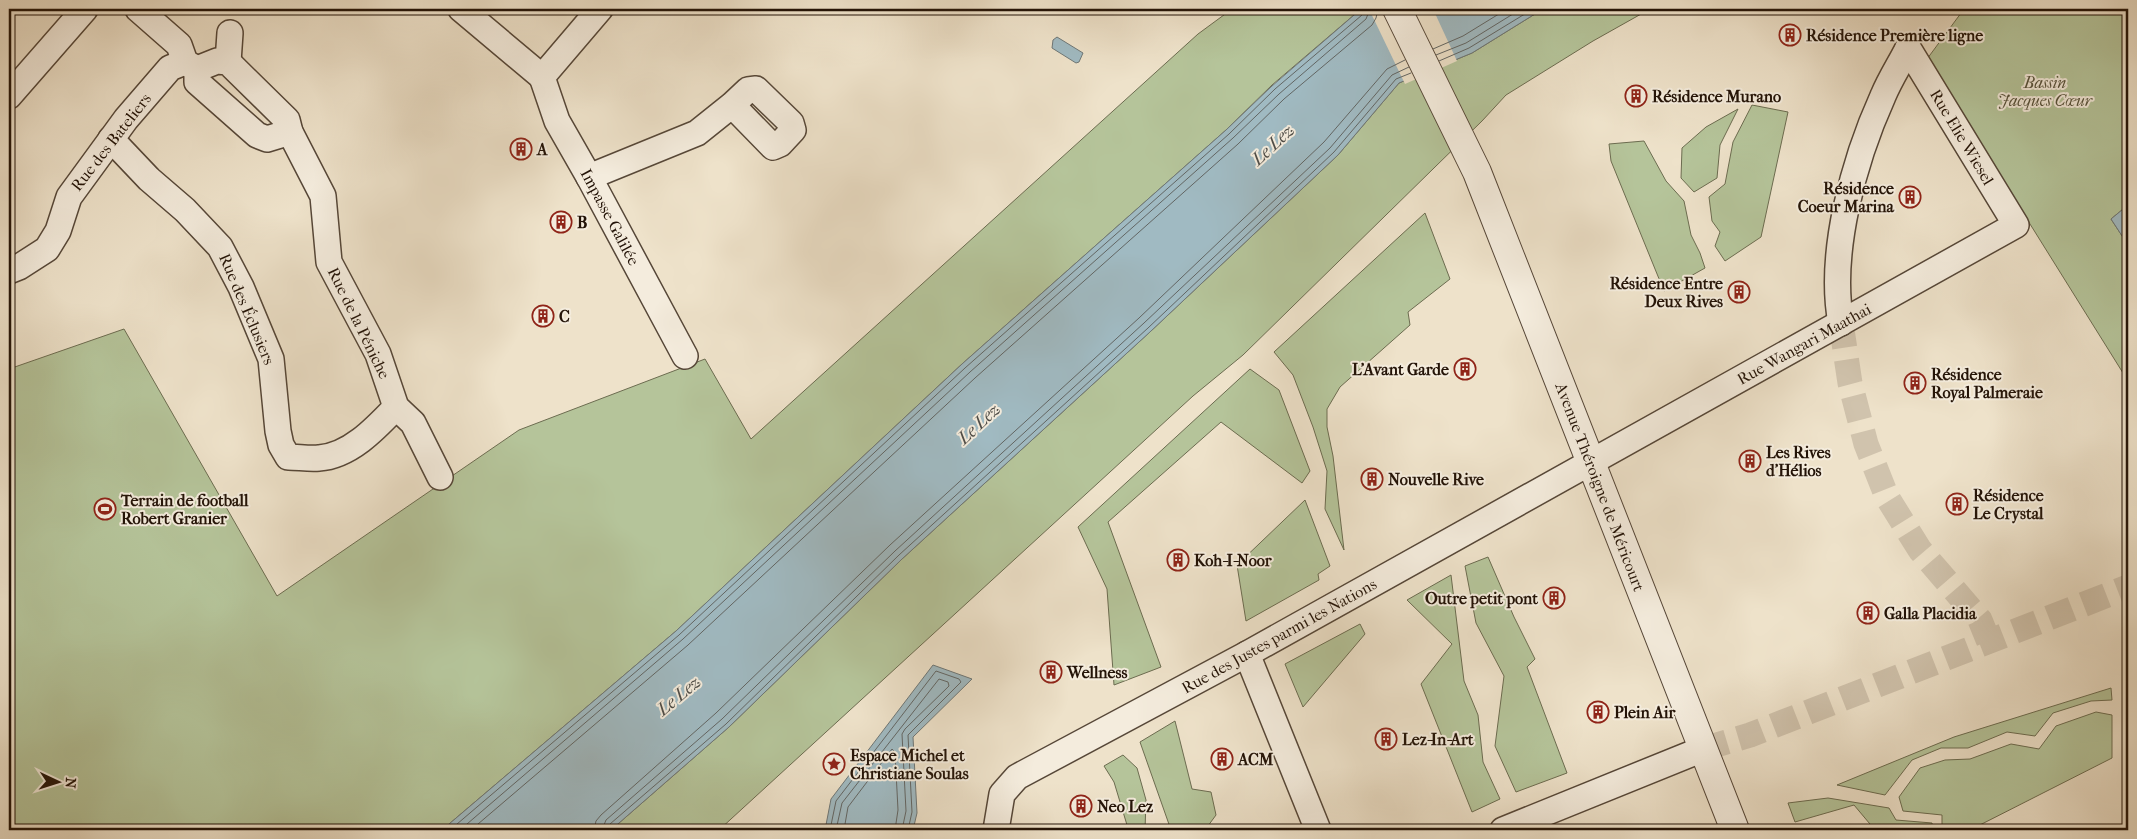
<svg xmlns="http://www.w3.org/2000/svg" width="2137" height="839" viewBox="0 0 2137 839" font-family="'IM FELL French Canon',serif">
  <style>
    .green { fill: #b5c49a; stroke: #6c6c50 }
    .water { fill: #a0bac2; stroke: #6e7777 }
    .pier { fill: #eee2ca }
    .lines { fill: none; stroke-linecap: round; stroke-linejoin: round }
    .shore { stroke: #626664; stroke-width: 1 }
    .minor-tunnel { stroke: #d0c3ad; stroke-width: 25; stroke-dasharray: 25 12; stroke-linecap: butt }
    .minor-casing { stroke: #564738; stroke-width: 28 }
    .tertiary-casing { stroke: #564738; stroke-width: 30 }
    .minor { stroke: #f4ecdd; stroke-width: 25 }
    .tertiary { stroke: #f4ecdd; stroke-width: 28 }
    .labels { text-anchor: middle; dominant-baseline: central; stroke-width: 4; stroke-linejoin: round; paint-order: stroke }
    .poi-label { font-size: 16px; font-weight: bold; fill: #231307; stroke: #f4ecdd; text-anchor: start }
    .park-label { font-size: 16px; font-style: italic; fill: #56513a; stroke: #f4ecdd }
    .street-label { font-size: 16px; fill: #231307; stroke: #f4ecdd }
    .water-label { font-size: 18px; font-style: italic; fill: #4f4d48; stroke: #f4ecdd }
  </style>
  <rect width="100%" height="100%" fill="#eee2ca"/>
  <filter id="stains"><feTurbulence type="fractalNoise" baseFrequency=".004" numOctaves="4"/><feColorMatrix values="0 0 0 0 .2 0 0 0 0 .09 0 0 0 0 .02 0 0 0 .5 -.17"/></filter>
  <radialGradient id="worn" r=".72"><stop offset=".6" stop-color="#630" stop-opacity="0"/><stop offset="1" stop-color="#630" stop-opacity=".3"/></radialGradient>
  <g class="green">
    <polygon points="1232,9 1361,9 1272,85 1226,130 962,364 676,631 442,830 9,830 9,369 124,329 277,596 519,430 705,359 751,439 1198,34"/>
    <polygon points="1543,9 1650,9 1593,41 1506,95 1482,121 1243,355 1193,396 719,830 611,830 729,727 902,559 1151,331 1338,155 1399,83 1472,53"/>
    <polygon points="1964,9 2128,9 2128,205 2111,219 2128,245 2128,381 1927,59"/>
    <polygon points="1752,105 1788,112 1761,237 1725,261 1715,246 1720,232 1712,221 1709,197 1725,184 1733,142"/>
    <polygon points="1738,109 1720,145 1717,178 1694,192 1681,178 1682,148 1706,127"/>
    <polygon points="1644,141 1666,181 1684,201 1691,235 1700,253 1705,268 1664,291 1611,161 1609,144"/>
    <polygon points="1425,213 1450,279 1408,312 1410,325 1340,387 1327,409 1327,427 1333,456 1344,550 1325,509 1327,471 1313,427 1293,375 1274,352"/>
    <polygon points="1250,369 1279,390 1310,471 1302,483 1221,422 1108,522 1161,667 1114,685 1107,589 1078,527"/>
    <polygon points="1305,500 1330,566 1318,574 1319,580 1246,621 1237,565"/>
    <polygon points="1488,557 1514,617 1535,659 1527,667 1567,773 1516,792 1495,746 1504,676 1476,623 1465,566"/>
    <polygon points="1451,575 1464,681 1478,715 1483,762 1500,799 1472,812 1421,684 1452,644 1407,600"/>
    <polygon points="1360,624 1365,634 1303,707 1285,664"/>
    <polygon points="2111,688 2112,700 2091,701 2053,713 2035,736 2007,732 1968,748 1941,748 1912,760 1885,795 1837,785 1954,737"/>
    <polygon points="2096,712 2112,715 2112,758 1970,830 1942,830 1942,815 1903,811 1899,797 1920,768 1945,760 1970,759 2011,744 2039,749 2056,726"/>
    <polygon points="1175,721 1192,789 1211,792 1216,815 1205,830 1171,830 1140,742"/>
    <polygon points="1123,755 1137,768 1146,800 1145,830 1125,830 1127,825 1114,782 1104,766"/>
    <polygon points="1828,798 1889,808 1896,820 1932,823 1933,830 1875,830 1854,805 1795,822 1788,803"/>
  </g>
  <g class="water">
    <polygon points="1361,9 1543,9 1472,53 1399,83 1338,155 1151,331 902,559 729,727 611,830 442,830 676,631 962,364 1226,130 1272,86"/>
    <polygon points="1057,37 1083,53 1079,62 1076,63 1052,48 1053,40"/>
    <polygon points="2128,205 2128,245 2111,219"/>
    <polygon points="933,665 972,679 913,737 917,813 913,830 825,830 831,799"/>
  </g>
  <polygon class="pier" points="1369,9 1433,9 1457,61 1405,84"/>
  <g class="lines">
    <g class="shore">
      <polyline points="1433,49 1463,36 1507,9"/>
      <polyline points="1436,55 1466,43 1521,9"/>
      <polyline points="1439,61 1469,48 1533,9"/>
      <polyline points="450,830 679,635 965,368 1229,134 1275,89 1362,15 1364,9"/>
      <polyline points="460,830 683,639 970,372 1233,138 1279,94 1366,19 1370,9"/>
      <polyline points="471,830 688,645 975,378 1238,144 1284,99 1372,25 1376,18 1378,9"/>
      <polyline points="594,830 596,821 601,815 716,713 890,545 1139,318 1324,142 1387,69 1405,60"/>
      <polyline points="602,830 606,820 722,719 895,551 1144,323 1330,148 1392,75 1409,67"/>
      <polyline points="608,830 610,824 726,724 899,555 1148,328 1334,152 1396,79 1411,73"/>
      <polyline points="830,830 836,801 936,671 959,679 961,682 908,735 912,812 908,830"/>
      <polyline points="836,830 842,803 939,679 948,682 949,686 905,729 902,734 906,811 902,830"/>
      <polyline points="844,830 848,807 892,749 895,752 898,810 895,830"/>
    </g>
    <g class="minor-tunnel">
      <polyline points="1841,323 1850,383 1866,444 1887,497 1920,550 1980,620 1989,642"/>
      <polyline points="1703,749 1750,735 2128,587"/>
    </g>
    <g class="minor-casing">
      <g id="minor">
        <polyline points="138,9 179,45 185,62 197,69"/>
        <polyline points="461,9 542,77"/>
        <polyline points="228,62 230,33"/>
        <polyline points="197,69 217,61 228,62 287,120 290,132 323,196 329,262 378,354 396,407 413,423 440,477"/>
        <polyline points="197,69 197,82 257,135 267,139 290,132"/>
        <polyline points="542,77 557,121 589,177 685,356"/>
        <polyline points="542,77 600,9"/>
        <polyline points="9,96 85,9"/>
        <path d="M111,139L149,179L185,210L220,247L241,287L271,359L278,431L281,445L288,457C298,457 309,459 319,458C350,456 376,428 396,407"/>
        <polyline points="589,177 697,133 732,105 748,90 756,89 791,123 793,130 780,144 773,147 732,105"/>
        <polyline points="9,271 19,267 47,249 58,231 69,197 126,119 170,68 185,62"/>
        <path d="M1841,323C1828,253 1854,160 1883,96C1890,79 1900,64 1908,48"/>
        <polyline points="1247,654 1318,830"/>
        <polyline points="996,830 1002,794 1017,777 1247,654 2016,225 1908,48"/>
        <polyline points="1503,830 1703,749"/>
      </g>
    </g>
    <g class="tertiary-casing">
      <polyline id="tertiary" points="1397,9 1477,172 1735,830"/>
    </g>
    <use href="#minor" class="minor"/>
    <use href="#tertiary" class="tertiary"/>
  </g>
  <defs>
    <g id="building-ring" transform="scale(1.125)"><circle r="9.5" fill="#f4ecdd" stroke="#8f2418" stroke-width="1.5"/><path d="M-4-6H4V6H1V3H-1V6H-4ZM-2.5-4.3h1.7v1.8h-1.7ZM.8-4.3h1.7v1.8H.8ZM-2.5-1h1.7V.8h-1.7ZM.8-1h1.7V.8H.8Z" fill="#8f2418"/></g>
    <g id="stadium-ring" transform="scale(1.125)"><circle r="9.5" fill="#f4ecdd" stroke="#8f2418" stroke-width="1.5"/><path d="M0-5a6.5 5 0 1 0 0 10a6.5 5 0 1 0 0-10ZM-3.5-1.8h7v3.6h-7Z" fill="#8f2418"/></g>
    <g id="sight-ring" transform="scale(1.125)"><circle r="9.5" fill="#f4ecdd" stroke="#8f2418" stroke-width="1.5"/><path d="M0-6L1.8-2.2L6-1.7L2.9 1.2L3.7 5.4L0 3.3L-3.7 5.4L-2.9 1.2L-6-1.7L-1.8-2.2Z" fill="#8f2418"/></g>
  </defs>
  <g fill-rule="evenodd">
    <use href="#building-ring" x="1790" y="35"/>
    <use href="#building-ring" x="1636" y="96"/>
    <use href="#building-ring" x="521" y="149"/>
    <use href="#building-ring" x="1910" y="197"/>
    <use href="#building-ring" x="561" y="222"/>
    <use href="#building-ring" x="1739" y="292"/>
    <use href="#building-ring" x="543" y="316"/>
    <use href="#building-ring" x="1465" y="369"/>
    <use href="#building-ring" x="1915" y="383"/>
    <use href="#building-ring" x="1750" y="461"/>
    <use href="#building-ring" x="1372" y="479"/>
    <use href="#building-ring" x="1957" y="504"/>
    <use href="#stadium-ring" x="105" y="509"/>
    <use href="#building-ring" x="1178" y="560"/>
    <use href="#building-ring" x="1554" y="598"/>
    <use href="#building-ring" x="1868" y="613"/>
    <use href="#building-ring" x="1051" y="672"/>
    <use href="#building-ring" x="1598" y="712"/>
    <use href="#building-ring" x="1386" y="739"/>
    <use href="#building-ring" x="1222" y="759"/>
    <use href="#sight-ring" x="834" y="764"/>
    <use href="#building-ring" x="1081" y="806"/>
  </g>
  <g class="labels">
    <g class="poi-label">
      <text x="1806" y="35">Résidence Première ligne</text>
      <text x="1652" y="96">Résidence Murano</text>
      <text x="537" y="149">A</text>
      <text x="1894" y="188" text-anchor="end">Résidence<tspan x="1894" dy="18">Coeur Marina</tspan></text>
      <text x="577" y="222">B</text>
      <text x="1723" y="283" text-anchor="end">Résidence Entre<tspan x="1723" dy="18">Deux Rives</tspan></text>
      <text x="559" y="316">C</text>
      <text x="1449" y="369" text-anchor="end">L'Avant Garde</text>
      <text x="1931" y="374">Résidence<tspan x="1931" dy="18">Royal Palmeraie</tspan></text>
      <text x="1766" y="452">Les Rives<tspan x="1766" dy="18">d'Hélios</tspan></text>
      <text x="1388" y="479">Nouvelle Rive</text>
      <text x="1973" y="495">Résidence<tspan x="1973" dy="18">Le Crystal</tspan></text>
      <text x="121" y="500">Terrain de football<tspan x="121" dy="18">Robert Granier</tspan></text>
      <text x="1194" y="560">Koh-I-Noor</text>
      <text x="1538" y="598" text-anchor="end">Outre petit pont</text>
      <text x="1884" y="613">Galla Placidia</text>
      <text x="1067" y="672">Wellness</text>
      <text x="1614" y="712">Plein Air</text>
      <text x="1402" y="739">Lez-In-Art</text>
      <text x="850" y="755">Espace Michel et<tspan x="850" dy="18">Christiane Soulas</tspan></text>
      <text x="1238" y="759">ACM</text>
      <text x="1097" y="806">Neo Lez</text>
    </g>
    <g class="park-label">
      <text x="2045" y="82">Bassin<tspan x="2045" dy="18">Jacques Cœur</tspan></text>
    </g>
    <g class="street-label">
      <text transform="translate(1962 137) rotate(59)">Rue Elie Wiesel</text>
      <text transform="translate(111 142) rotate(-52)">Rue des Bateliers</text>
      <text transform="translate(610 217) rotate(62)">Impasse Galilée</text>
      <text transform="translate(247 309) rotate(67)">Rue des Éclusiers</text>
      <text transform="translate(359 323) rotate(64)">Rue de la Péniche</text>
      <text transform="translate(1804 344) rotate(-29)">Rue Wangari Maathai</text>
      <text transform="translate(1600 487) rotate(69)">Avenue Théroigne de Méricourt</text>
      <text transform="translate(1279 636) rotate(-29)">Rue des Justes parmi les Nations</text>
    </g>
    <g class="water-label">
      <text transform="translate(1273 145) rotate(-43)">Le Lez</text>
      <text transform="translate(979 424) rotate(-43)">Le Lez</text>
      <text transform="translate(679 696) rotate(-40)">Le Lez</text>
    </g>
  </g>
  <rect width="2137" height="839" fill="none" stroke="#eee2ca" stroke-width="30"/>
  <rect x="10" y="10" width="2117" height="819" fill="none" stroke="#231307" stroke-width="2.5"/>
  <rect x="15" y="15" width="2107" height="809" fill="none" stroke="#231307"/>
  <g transform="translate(58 782) rotate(94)" stroke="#f4ecdd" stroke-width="4" paint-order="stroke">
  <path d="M0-4L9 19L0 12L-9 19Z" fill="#231307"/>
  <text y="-8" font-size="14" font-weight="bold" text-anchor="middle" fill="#231307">N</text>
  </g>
  <rect width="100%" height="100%" filter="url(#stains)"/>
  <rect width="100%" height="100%" fill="url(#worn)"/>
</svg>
